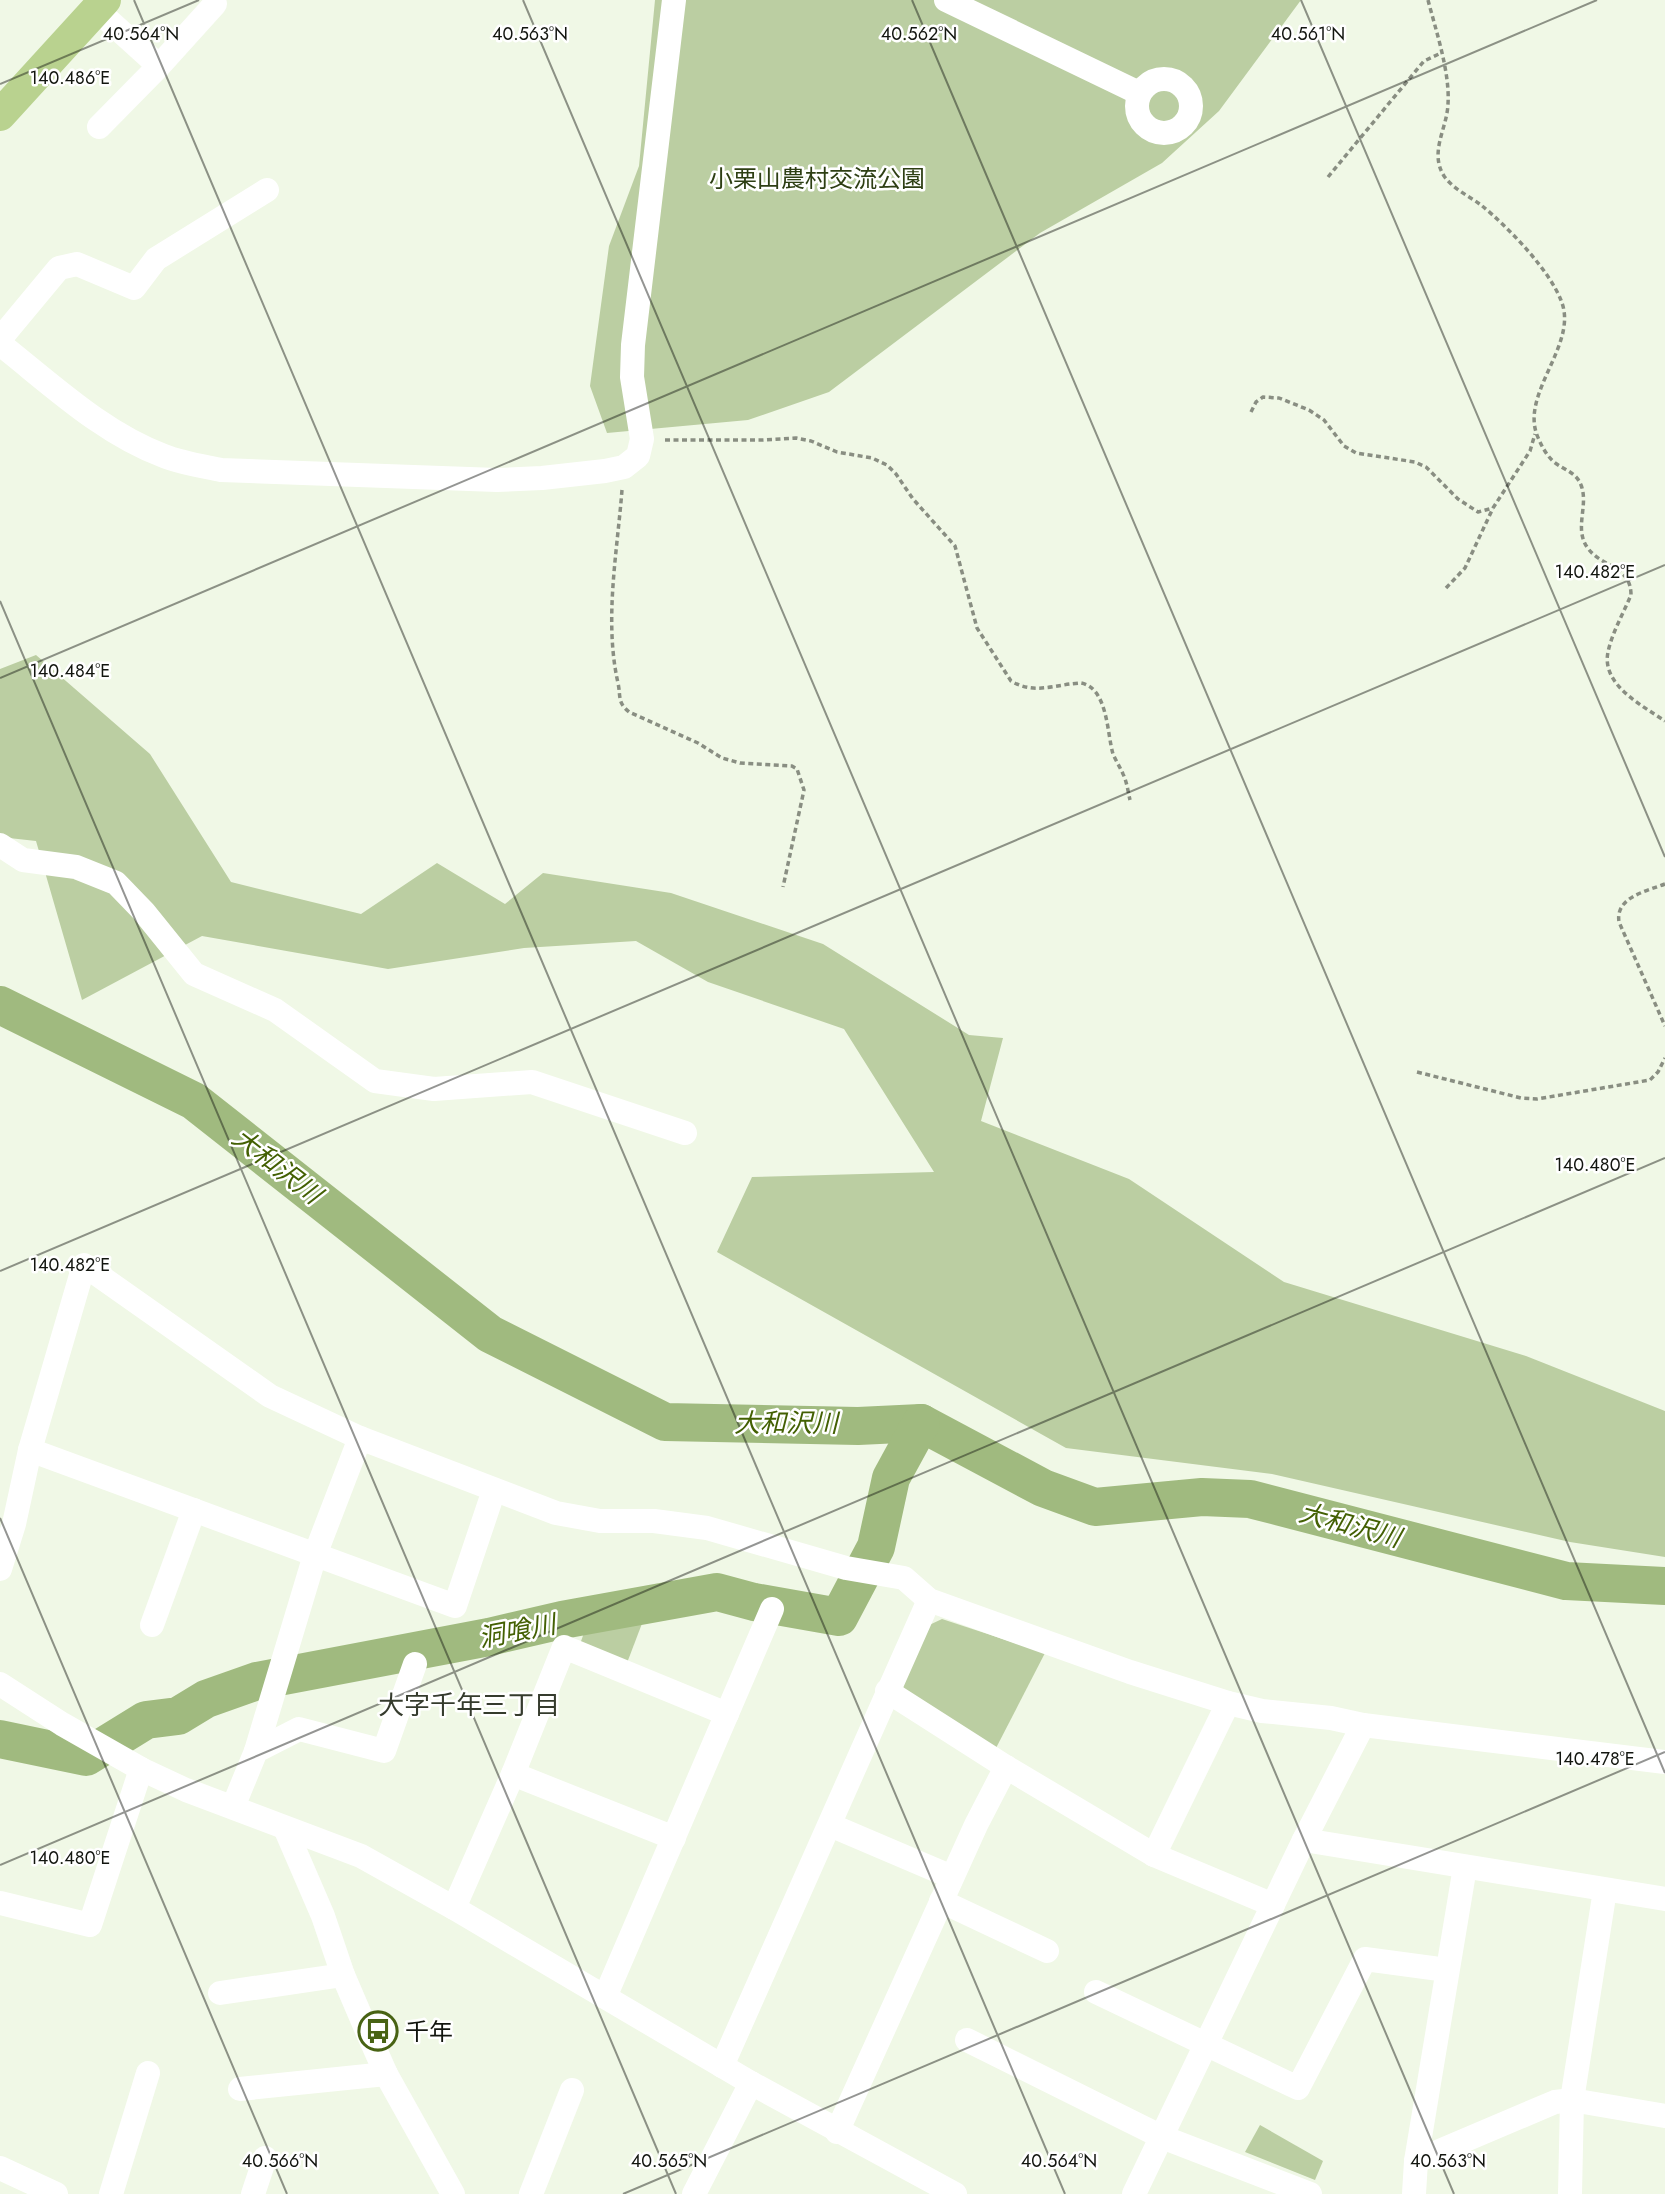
<svg xmlns="http://www.w3.org/2000/svg" width="1665" height="2194" viewBox="0 0 1665 2194" font-family="Jost,'Noto Sans JP',sans-serif">
  <style>
    .green { fill: #bbcea2 }
    .lines { fill: none; stroke-linecap: round; stroke-linejoin: round }
    .river { stroke: #a0ba7f; stroke-width: 38 }
    .path { stroke: #898e82; stroke-width: 3.5; stroke-dasharray: 5 3.5; stroke-linecap: butt }
    .minor { stroke: #fff; stroke-width: 24 }
    .major { stroke: #b9d28f; stroke-width: 32 }
    .ticks { fill: none; stroke: #12150f; stroke-width: 2; stroke-opacity: 0.45 }
    .labels { text-anchor: middle; dominant-baseline: central; stroke-width: 5; stroke-linejoin: round; paint-order: stroke }
    .park-label { font-size: 24px; fill: #2e3f14; stroke: #fff }
    .poi-label { font-size: 24px; fill: #12150f; stroke: #fff; text-anchor: start }
    .water-label { font-size: 26px; font-style: italic; fill: #436003; stroke: #fff }
    .neighbourhood-label { font-size: 26px; fill: #353b2d; stroke: #fff }
    .ticks-label { font-size: 18px; text-anchor: middle; fill: #12150f; stroke: #fff; stroke-width: 5; stroke-linejoin: round; paint-order: stroke }
  </style>
  <rect width="100%" height="100%" fill="#f0f8e6"/>
  <g class="green">
    <polygon points="655,0 1301,0 1219,111 1162,163 1040,233 829,392 748,420 607,433 590,386 609,246 639,166"/>
    <polygon points="36,655 150,754 231,882 361,914 437,863 505,904 543,873 671,893 823,944 969,1035 1003,1038 981,1121 1129,1179 1284,1282 1526,1356 1665,1411 1665,1557 1570,1542 1272,1474 1066,1448 717,1252 752,1177 934,1172 844,1029 708,982 636,941 524,948 388,969 202,936 82,1000 36,841 0,837 0,669"/>
    <polygon points="646,1613 627,1663 580,1644 589,1619"/>
    <polygon points="942,1619 1045,1653 995,1750 907,1695 900,1681 925,1627"/>
    <polygon points="1260,2125 1323,2161 1315,2180 1245,2152"/>
  </g>
  <g class="lines">
    <g class="river">
      <polyline points="0,1005 194,1101 490,1334 665,1422 858,1426 921,1423 1043,1488 1095,1507 1202,1497 1250,1499 1566,1581 1665,1586"/>
      <polyline points="0,1739 86,1757 146,1720 178,1716 206,1699 257,1681 489,1637 562,1620 717,1592 754,1602 839,1617 876,1547 891,1478 921,1423"/>
    </g>
    <g class="path">
      <path d="M1428,0C1436,31 1450,72 1448,104C1447,129 1429,152 1444,176C1453,189 1469,196 1481,205C1507,226 1551,271 1562,303C1577,345 1521,393 1537,435C1541,445 1546,455 1554,462C1564,470 1576,472 1581,485C1589,505 1574,528 1587,547C1601,568 1631,565 1631,595C1623,614 1612,633 1608,652C1601,685 1643,706 1665,721"/>
      <polyline points="1328,177 1424,61 1441,53"/>
      <polyline points="1251,412 1256,402 1263,397 1279,398 1309,410 1324,420 1344,446 1356,453 1415,462 1426,467 1458,499 1478,512 1493,508"/>
      <path d="M665,440H763L796,438L811,441L837,452L872,458L887,465L896,474L913,499L955,546L977,628L1011,681C1031,693 1049,687 1070,684C1071,684 1080,683 1081,683C1108,688 1107,734 1113,754C1116,761 1120,767 1123,774C1127,782 1128,792 1130,800"/>
      <path d="M622,490C617,554 604,621 618,683C621,697 617,702 629,712L698,743L722,758L740,763L792,766L797,769L804,790L783,887"/>
      <polyline points="1446,588 1465,568 1493,508 1530,451 1535,434"/>
      <path d="M1665,884C1647,891 1615,897 1619,922L1665,1026"/>
      <polyline points="1417,1072 1521,1098 1537,1099 1650,1080 1658,1072 1665,1058"/>
    </g>
    <g class="minor">
      <polyline points="946,0 1139,93"/>
      <polyline points="97,10 159,66"/>
      <circle cx="1164" cy="106" r="27"/>
      <polyline points="99,127 159,66 215,4"/>
      <polyline points="0,339 59,268 77,264 134,288 156,259 267,190"/>
      <path d="M0,344C51,384 102,433 164,456C182,463 202,466 221,470L497,480L542,478L605,471L624,467L638,456L642,439L632,377L633,345L674,0"/>
      <polyline points="0,845 23,860 76,867 116,883 144,912 194,974 275,1010 375,1081 434,1089 532,1082 685,1133"/>
      <polyline points="30,1450 455,1606 494,1490"/>
      <polyline points="0,1569 14,1524 30,1450 84,1265 270,1396 360,1438 556,1513 600,1521 654,1521 707,1528 846,1568 904,1578 929,1600 1130,1672 1228,1703 1262,1711 1331,1718 1363,1725 1665,1762"/>
      <polyline points="152,1625 194,1510"/>
      <polyline points="0,1684 62,1724 141,1769 186,1790 361,1856 454,1908 751,2083 955,2194"/>
      <polyline points="887,1691 1006,1767 1154,1855 1273,1905"/>
      <polyline points="256,1751 315,1555 360,1438"/>
      <polyline points="513,1774 674,1838"/>
      <polyline points="233,1807 256,1751 299,1729 384,1751 415,1664"/>
      <polyline points="830,1825 952,1877"/>
      <polyline points="285,1828 323,1916 343,1975 367,2031 386,2074 453,2194"/>
      <polyline points="1304,1840 1665,1899"/>
      <polyline points="1154,1855 1228,1703"/>
      <polyline points="941,1901 1047,1951"/>
      <polyline points="0,1903 90,1925 141,1769"/>
      <polyline points="454,1908 513,1774 564,1647 727,1714"/>
      <polyline points="1096,1992 1298,2088 1365,1959 1447,1970"/>
      <polyline points="220,1993 343,1975"/>
      <polyline points="605,1997 772,1609"/>
      <polyline points="967,2040 1162,2137 1310,2194"/>
      <polyline points="722,2066 929,1600"/>
      <polyline points="240,2089 386,2074"/>
      <polyline points="837,2132 976,1825 1006,1767"/>
      <polyline points="1416,2161 1555,2102 1572,2100 1665,2116"/>
      <polyline points="0,2168 56,2194"/>
      <polyline points="111,2194 148,2073"/>
      <polyline points="253,2194 265,2158"/>
      <polyline points="531,2194 572,2090"/>
      <polyline points="694,2194 751,2083"/>
      <polyline points="1134,2194 1304,1840 1363,1725"/>
      <polyline points="1414,2194 1416,2161 1465,1867"/>
      <polyline points="1570,2194 1572,2100 1605,1890"/>
    </g>
    <polyline class="major" points="0,115 105,0"/>
  </g>
  <path class="ticks" d="M134,0L1065,2194M523,0L1454,2194M912,0L1665,1773M1301,0L1665,857M0,84L199,0M0,601L676,2194M0,678L1597,0M0,1271L1665,565M0,1518L287,2194M0,1865L1665,1158M623,2194L1665,1752"/>
  <defs>
    <g id="bus-ring" transform="scale(2.0125)"><circle r="9.5" fill="#fff" stroke="#486314" stroke-width="1.5"/><path d="M-5-6H5V4H4V6H2V4H-2V6H-4V4H-5ZM-3.5-4V0h7V-4ZM-3.5 1.2v1.5H-2V1.2ZM2 1.2v1.5H3.5V1.2Z" fill="#486314"/></g>
  </defs>
  <g fill-rule="evenodd">
    <use href="#bus-ring" x="378" y="2031"/>
  </g>
  <g class="labels">
    <g class="park-label">
      <text x="817" y="178">小栗山農村交流公園</text>
    </g>
    <g class="poi-label">
      <text x="405" y="2031">千年</text>
    </g>
    <g class="water-label">
      <text transform="translate(277 1166) rotate(38)">大和沢川</text>
      <text x="786" y="1423">大和沢川</text>
      <text transform="translate(1350 1525) rotate(15)">大和沢川</text>
      <text transform="translate(517 1631) rotate(-11)">洞喰川</text>
    </g>
    <g class="neighbourhood-label">
      <text x="469" y="1705">大字千年三丁目</text>
    </g>
  </g>
  <g class="ticks-label">
    <text x="141" y="40">40.564°N</text>
    <text x="530" y="40">40.563°N</text>
    <text x="919" y="40">40.562°N</text>
    <text x="1308" y="40">40.561°N</text>
    <text x="70" y="84">140.486°E</text>
    <text x="1595" y="578">140.482°E</text>
    <text x="70" y="677">140.484°E</text>
    <text x="1595" y="1171">140.480°E</text>
    <text x="70" y="1271">140.482°E</text>
    <text x="1595" y="1765">140.478°E</text>
    <text x="70" y="1864">140.480°E</text>
    <text x="280" y="2167">40.566°N</text>
    <text x="669" y="2167">40.565°N</text>
    <text x="1059" y="2167">40.564°N</text>
    <text x="1448" y="2167">40.563°N</text>
  </g>
</svg>
